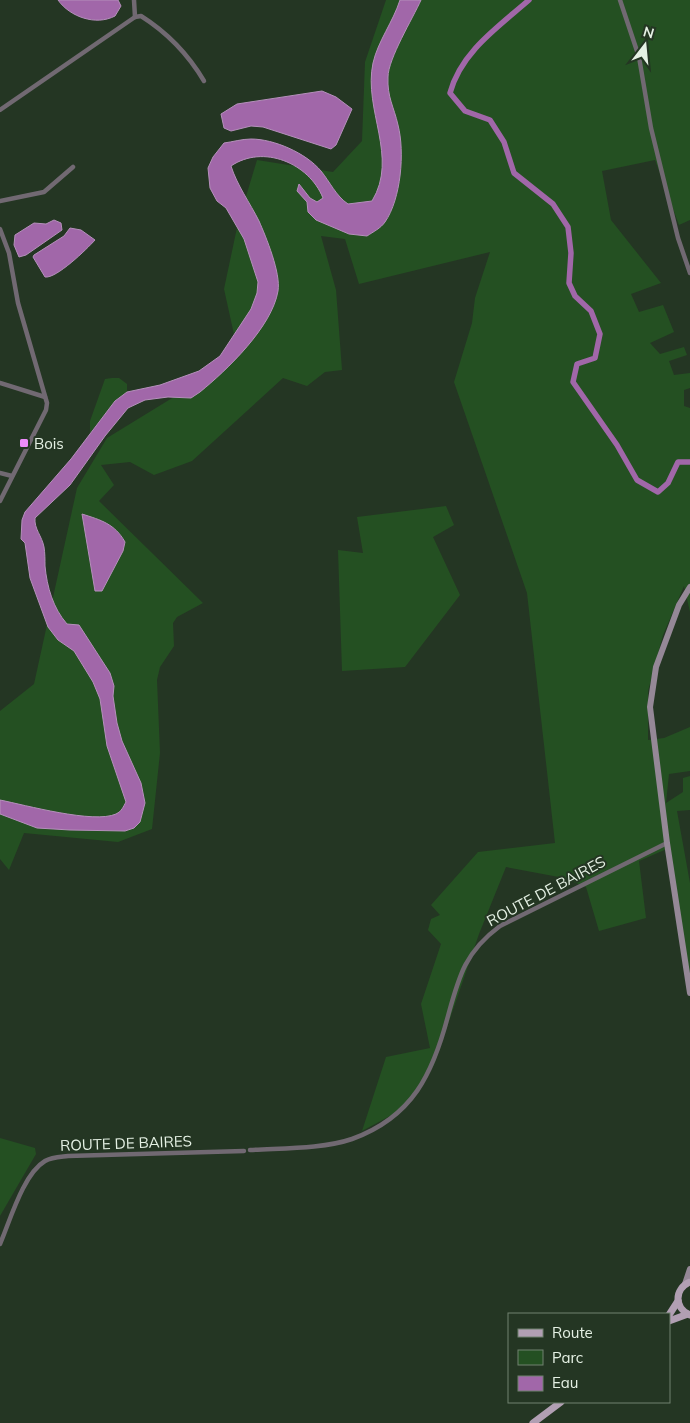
<svg xmlns="http://www.w3.org/2000/svg" width="690" height="1423" viewBox="0 0 690 1423" font-family="Mulish,sans-serif">
  <style>
    .green { fill: #245022 }
    .water { fill: #a167a9; stroke: #b590bb }
    .lines { fill: none; stroke-linecap: round; stroke-linejoin: round }
    .canal { stroke: #a167a9; stroke-width: 5.5 }
    .street { stroke: #716972; stroke-width: 4.5 }
    .secondary { stroke: #958897; stroke-width: 6 }
    .primary { stroke: #b19fb3; stroke-width: 7 }
    .poi-dot { fill: #ed8cfa; stroke: #243623; stroke-width: 2 }
    .labels { text-anchor: middle; dominant-baseline: central; stroke-width: 4; stroke-linejoin: round; paint-order: stroke }
    .poi-label { font-size: 15px; fill: #e5f1e4; stroke: #243623; text-anchor: start }
    .street-label { font-size: 15px; fill: #e5f1e4; stroke: #243623 }
  </style>
  <rect width="100%" height="100%" fill="#243623"/>
  <g class="green">
    <polygon points="386,0 690,0 690,220 679,225 655,160 602,171 611,220 661,283 631,294 639,312 663,305 674,332 650,343 660,354 684,347 687,355 669,361 674,375 690,373 690,388 684,390 684,406 690,408 690,612 684,586 663,635 648,691 648,740 664,738 690,727 690,771 669,774 666,803 683,792 683,778 690,776 690,810 677,811 690,883 690,977 669,848 639,861 646,918 599,931 586,887 564,878 506,867 479,934 434,1065 403,1109 362,1131 386,1057 430,1048 421,1004 441,944 428,930 431,919 440,915 431,905 478,852 555,843 527,593 454,382 472,323 475,298 490,252 359,284 345,239 321,236 336,290 342,370 325,372 307,386 283,378 192,461 154,475 130,462 101,465 114,485 99,501 203,603 177,617 173,623 174,646 160,667 157,680 160,753 152,829 118,842 24,833 9,870 0,859 0,711 34,684 77,488 107,438 239,357 224,289 238,223 257,160 333,172 362,141 365,62"/>
    <polygon points="112,378 119,378 127,384 127,392 115,401 90,433 90,421 105,379"/>
    <polygon points="446,506 454,525 433,537 460,595 405,667 342,671 338,550 363,553 357,517"/>
    <polygon points="0,1138 35,1148 36,1154 0,1216"/>
  </g>
  <g class="water">
    <path d="M58,0H118L121,6L115,16C96,26 70,17 58,0Z"/>
    <path d="M400,0H421C413,18 388,59 388,77C387,97 394,107 398,125C405,152 401,199 385,222C381,228 373,232 367,236L349,234L316,220L308,212L307,202L297,191L299,184L310,198L317,202L323,198C309,163 263,144 231,166C237,185 250,203 259,221C266,237 281,273 278,291C272,327 227,370 200,392L191,398L168,397L145,400L128,408L105,436L70,485L35,518C34,529 42,536 44,547C45,553 45,560 45,566C47,587 53,608 67,624L79,625L110,673L114,686L113,696L117,723L122,741L141,783L145,803L140,822L134,828L125,831L70,830L37,828L0,814V800C25,805 94,824 116,814C122,811 123,807 126,802L107,746L100,699L93,682L74,651L58,640L48,627L30,578L25,543L21,539L22,520L25,512L71,459L115,401L127,392L160,385L199,371L220,356L251,309L257,293L258,282L244,239L226,208L217,201L210,188L208,168L213,157L224,143C232,142 242,139 251,139C274,139 306,153 321,171C330,182 336,196 348,204L372,201C399,157 363,110 373,63C378,41 393,22 400,0Z"/>
    <polygon points="322,91 336,97 352,109 336,145 331,149 263,127 251,126 231,131 224,128 221,114 237,104"/>
    <polygon points="54,220 61,223 62,230 26,255 19,257 14,245 15,235 34,223 46,224"/>
    <path d="M70,228L81,230L95,240C87,249 56,279 45,277L33,257L34,255L64,236Z"/>
    <path d="M82,514C101,520 115,524 125,542L123,551L102,591H95Z"/>
  </g>
  <g class="lines">
    <path class="canal" d="M529,0C498,27 461,52 450,93L465,111L490,120L504,142L514,173L553,204L568,227L571,253L569,283L575,296L591,311L600,334L595,358L577,364L573,382L617,445L637,480L658,492L668,483L678,462H690"/>
    <g class="street">
      <polyline points="134,0 135,17"/>
      <polyline points="620,0 639,57 651,128 678,238 690,273"/>
      <path d="M135,17L141,16C168,33 188,54 204,81"/>
      <polyline points="0,110 135,17"/>
      <polyline points="0,201 44,192 73,167"/>
      <polyline points="0,229 9,253 18,303 47,403 46,410 0,501"/>
      <polyline points="0,383 45,397"/>
      <polyline points="0,473 12,476"/>
      <path d="M250,1150C281,1148 323,1149 352,1139C413,1117 433,1073 448,1016C459,976 465,952 500,926L667,843"/>
      <path d="M0,1244C10,1221 23,1174 45,1161C52,1157 60,1157 68,1156L244,1151"/>
    </g>
    <g class="secondary">
      <polyline points="690,587 679,605 656,667 650,707 667,843 690,993"/>
      <polyline points="685,1284 690,1269"/>
    </g>
    <g class="primary">
      <path d="M690,1282C674,1289 674,1308 690,1315"/>
      <polyline points="669,1315 678,1301"/>
      <polyline points="669,1321 688,1314"/>
      <polyline points="533,1423 561,1402"/>
    </g>
  </g>
  <rect class="poi-dot" x="19" y="438" width="10" height="10" rx="2.5"/>
  <g class="labels">
    <g class="poi-label">
      <text x="34" y="443">Bois</text>
    </g>
    <g class="street-label">
      <text transform="translate(546 891) rotate(-28)">ROUTE DE BAIRES</text>
      <text transform="translate(126 1143) rotate(-2)">ROUTE DE BAIRES</text>
    </g>
  </g>
  <rect x="508" y="1313" width="162" height="90" fill="#243623" stroke="#718170"/>
  <rect x="518" y="1329" width="25" height="8" fill="#b19fb3" stroke="#718170"/>
  <text x="552" y="1338" font-size="15" fill="#e5f1e4">Route</text>
  <rect x="518" y="1350" width="25" height="15" fill="#245022" stroke="#718170"/>
  <text x="552" y="1363" font-size="15" fill="#e5f1e4">Parc</text>
  <rect x="518" y="1376" width="25" height="15" fill="#a167a9" stroke="#718170"/>
  <text x="552" y="1388" font-size="15" fill="#e5f1e4">Eau</text>
  <g transform="translate(645 45) rotate(16)" stroke="#243623" stroke-width="4" paint-order="stroke">
  <path d="M0-4L9 19L0 12L-9 19Z" fill="#e5f1e4"/>
  <text y="-8" font-size="14" font-weight="bold" text-anchor="middle" fill="#e5f1e4">N</text>
  </g>
</svg>
